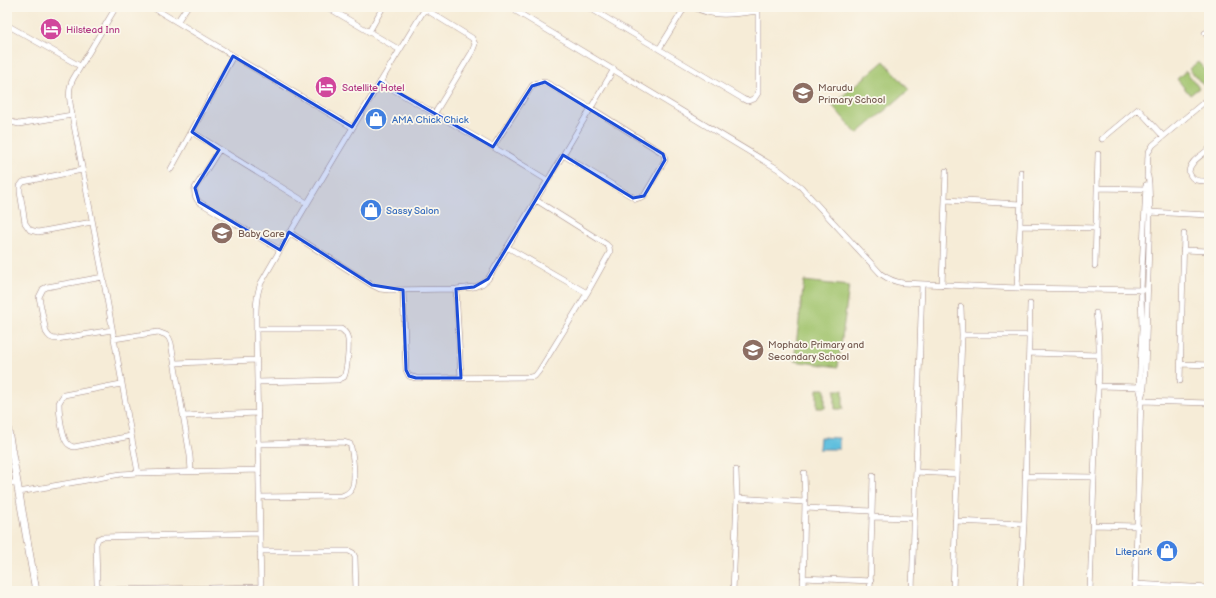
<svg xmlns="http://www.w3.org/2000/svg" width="1216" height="598" font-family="'Balsamiq Sans',sans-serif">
  <rect width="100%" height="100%" fill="#fbf7ec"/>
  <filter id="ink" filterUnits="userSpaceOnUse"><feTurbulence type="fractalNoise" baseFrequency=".025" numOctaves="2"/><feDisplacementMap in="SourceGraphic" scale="8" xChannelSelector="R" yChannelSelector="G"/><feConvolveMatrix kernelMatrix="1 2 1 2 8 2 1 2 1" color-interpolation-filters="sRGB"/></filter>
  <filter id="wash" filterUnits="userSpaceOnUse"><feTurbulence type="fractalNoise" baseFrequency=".012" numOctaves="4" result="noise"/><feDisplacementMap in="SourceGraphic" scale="16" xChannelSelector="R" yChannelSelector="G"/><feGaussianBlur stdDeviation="0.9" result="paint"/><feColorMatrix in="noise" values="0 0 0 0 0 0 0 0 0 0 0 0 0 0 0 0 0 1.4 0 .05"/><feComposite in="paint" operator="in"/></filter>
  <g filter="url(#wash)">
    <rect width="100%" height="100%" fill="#f6ecd7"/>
    <path fill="#a0c36c" stroke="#75714c" d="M884,61L909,90L857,134L832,105Z
      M1198,62L1209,74V80L1203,85L1189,69Z
      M1186,71L1199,88L1190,95L1177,79Z
      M804,281L849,286L838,367L794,361Z
      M817,389H825V408H817Z
      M835,390H843V409H835Z"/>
    <path fill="#5fbfde" stroke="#546f84" d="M820,437L839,438V449H819Z"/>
  </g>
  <g filter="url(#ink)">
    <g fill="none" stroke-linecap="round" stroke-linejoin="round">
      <g stroke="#a08681" stroke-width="6">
        <path id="street" d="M116,7L73,79C67,90 70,103 72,115L103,277L138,473
          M152,7L352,127
          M327,7L400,50
          M509,7L778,169L801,187L809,196L881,274C888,279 895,282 903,283L1017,288L1147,290
          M588,7L743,99L747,101L754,99L758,93V11
          M694,7C714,18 736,14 758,11L759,7
          M425,9L472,38L475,44L472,52L435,113
          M177,22L187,7
          M7,25L80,66
          M369,32L383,7
          M1205,33L1209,38
          M659,49L685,7
          M380,82L493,147L547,180
          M7,119L11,122L19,124L72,115
          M192,132L307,203
          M1102,139L1138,109L1163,136
          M493,147L532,86L536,83L545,82L591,108L661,152L664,155L665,160L644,196L642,197L636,199L563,155
          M1209,149C1201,156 1190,161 1189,172C1192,182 1200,181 1209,181
          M219,150L195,188C194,194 195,198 199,202L280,250
          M171,169L233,56
          M82,170L23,182L20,186V192L25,223L30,230L38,232L92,222
          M1147,178L1148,153L1153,145L1209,98
          M1097,188L1148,189
          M945,200L1021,204
          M1148,212L1209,215
          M1020,226L1096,228
          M289,232L372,285L380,289L389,290L456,289L474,287L482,284L488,279L563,155L614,69
          M507,247L587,293
          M1183,250L1209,251
          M1095,266L1098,154
          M103,277L47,287L43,289L39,297L46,332C49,337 51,339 57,339L112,330
          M942,285L946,171
          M1017,288L1020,226L1021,172
          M456,289L461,378
          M403,290L406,370L409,376L416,378L530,377L535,376L539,371L587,293L610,252L609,247L606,244L536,200
          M256,329H341C344,331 346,332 347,336C350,343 347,370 344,377L338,380L257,382
          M962,335H1029
          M114,339L158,332L166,335L169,338L171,343L190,456L191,471
          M1029,353L1099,355
          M175,363L257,360
          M1181,364L1209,365
          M1180,381L1184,234
          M121,384L64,395C62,398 60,400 59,403C59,412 62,439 68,444C70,446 71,446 74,447L131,436
          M1098,386L1143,387
          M1141,395L1139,387L1142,329L1141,290L1146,185
          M1141,401L1209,403
          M183,416L258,413
          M258,444L343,442L350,444C353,453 356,481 352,488C350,493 346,494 342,496L260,497
          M916,472L956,474
          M1025,476L1094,477
          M7,484L17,482
          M19,492L121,474L138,473L259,470
          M737,498L805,502
          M805,508L872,511
          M872,517L914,518
          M955,521L1024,524
          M1092,525L1138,526
          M260,533L102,537L98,539L96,544L97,584L100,588L106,590L261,587
          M260,551H349L353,553L355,557L356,591
          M803,578L871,581
          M1136,584L1209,588
          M261,591L256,329C256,314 255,298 261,283C314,190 370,99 426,7
          M733,591L737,498L736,470
          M803,591L805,502L804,473
          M870,591L873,476
          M912,591L922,284
          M953,591L962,335L961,307
          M1020,591L1024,524L1030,304
          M1090,591C1092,535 1094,479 1096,423C1098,387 1102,350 1096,313
          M1135,591L1141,399L1144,387L1145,371L1150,212L1149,183L1148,176"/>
      </g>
      <g stroke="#a08681" stroke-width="8">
        <path id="secondary" d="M7,425L36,591"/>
      </g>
      <use href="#street" stroke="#fff" stroke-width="5"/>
      <use href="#secondary" stroke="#fff" stroke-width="7"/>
    </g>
  </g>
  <path fill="#1d4ed8" fill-opacity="0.2" stroke="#1d4ed8" stroke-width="3" stroke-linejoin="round" d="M233,56L352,127L380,82L493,147L532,86L545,82L663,154L665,160L644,196L633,198L563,155L488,279L474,287L456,289L461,378H416L409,376L406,370L403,290L372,285L289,232L280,250L199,202L195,188L219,150L192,132Z"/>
  <defs>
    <g id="hotel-disc" transform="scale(1.15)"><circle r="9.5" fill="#d1479c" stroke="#fbf7ec"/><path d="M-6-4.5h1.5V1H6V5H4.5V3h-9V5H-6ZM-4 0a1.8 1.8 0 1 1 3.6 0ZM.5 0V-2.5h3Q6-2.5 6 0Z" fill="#fff"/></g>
    <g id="school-disc" transform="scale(1.15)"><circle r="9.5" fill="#8d6e63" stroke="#fbf7ec"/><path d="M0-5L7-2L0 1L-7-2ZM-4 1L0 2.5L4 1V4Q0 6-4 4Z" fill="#fff"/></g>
    <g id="shop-disc" transform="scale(1.15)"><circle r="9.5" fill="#3f7fe0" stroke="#fbf7ec"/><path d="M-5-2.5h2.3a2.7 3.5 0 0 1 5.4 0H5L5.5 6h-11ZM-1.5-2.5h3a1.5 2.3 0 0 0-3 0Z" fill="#fff"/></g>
  </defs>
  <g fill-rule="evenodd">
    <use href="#hotel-disc" x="51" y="29"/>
    <use href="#hotel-disc" x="326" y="87"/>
    <use href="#school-disc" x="803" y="93"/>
    <use href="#shop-disc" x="376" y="119"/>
    <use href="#shop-disc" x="371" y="210"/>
    <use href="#school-disc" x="222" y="233"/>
    <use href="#school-disc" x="753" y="350"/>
    <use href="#shop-disc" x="1167" y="551"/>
  </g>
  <g text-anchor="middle" stroke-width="3.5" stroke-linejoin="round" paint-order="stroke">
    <g font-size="10" fill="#b23c85" stroke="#fbf7ec" text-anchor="start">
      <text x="66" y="33">Hilstead Inn</text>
      <text x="342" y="91">Satellite Hotel</text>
    </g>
    <g font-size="10" fill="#785e54" stroke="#fbf7ec" text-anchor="start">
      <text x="818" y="91">Marudu<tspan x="818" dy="12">Primary School</tspan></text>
      <text x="238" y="237">Baby Care</text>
      <text x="768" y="348">Mophato Primary and<tspan x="768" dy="12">Secondary School</tspan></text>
    </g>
    <g font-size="10" fill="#366cbe" stroke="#fbf7ec" text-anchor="start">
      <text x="392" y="123">AMA Chick Chick</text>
      <text x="386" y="214">Sassy Salon</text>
      <text x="1152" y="555" text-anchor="end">Litepark</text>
    </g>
  </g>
  <rect width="1216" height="598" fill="none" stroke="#fbf7ec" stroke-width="24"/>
</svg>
